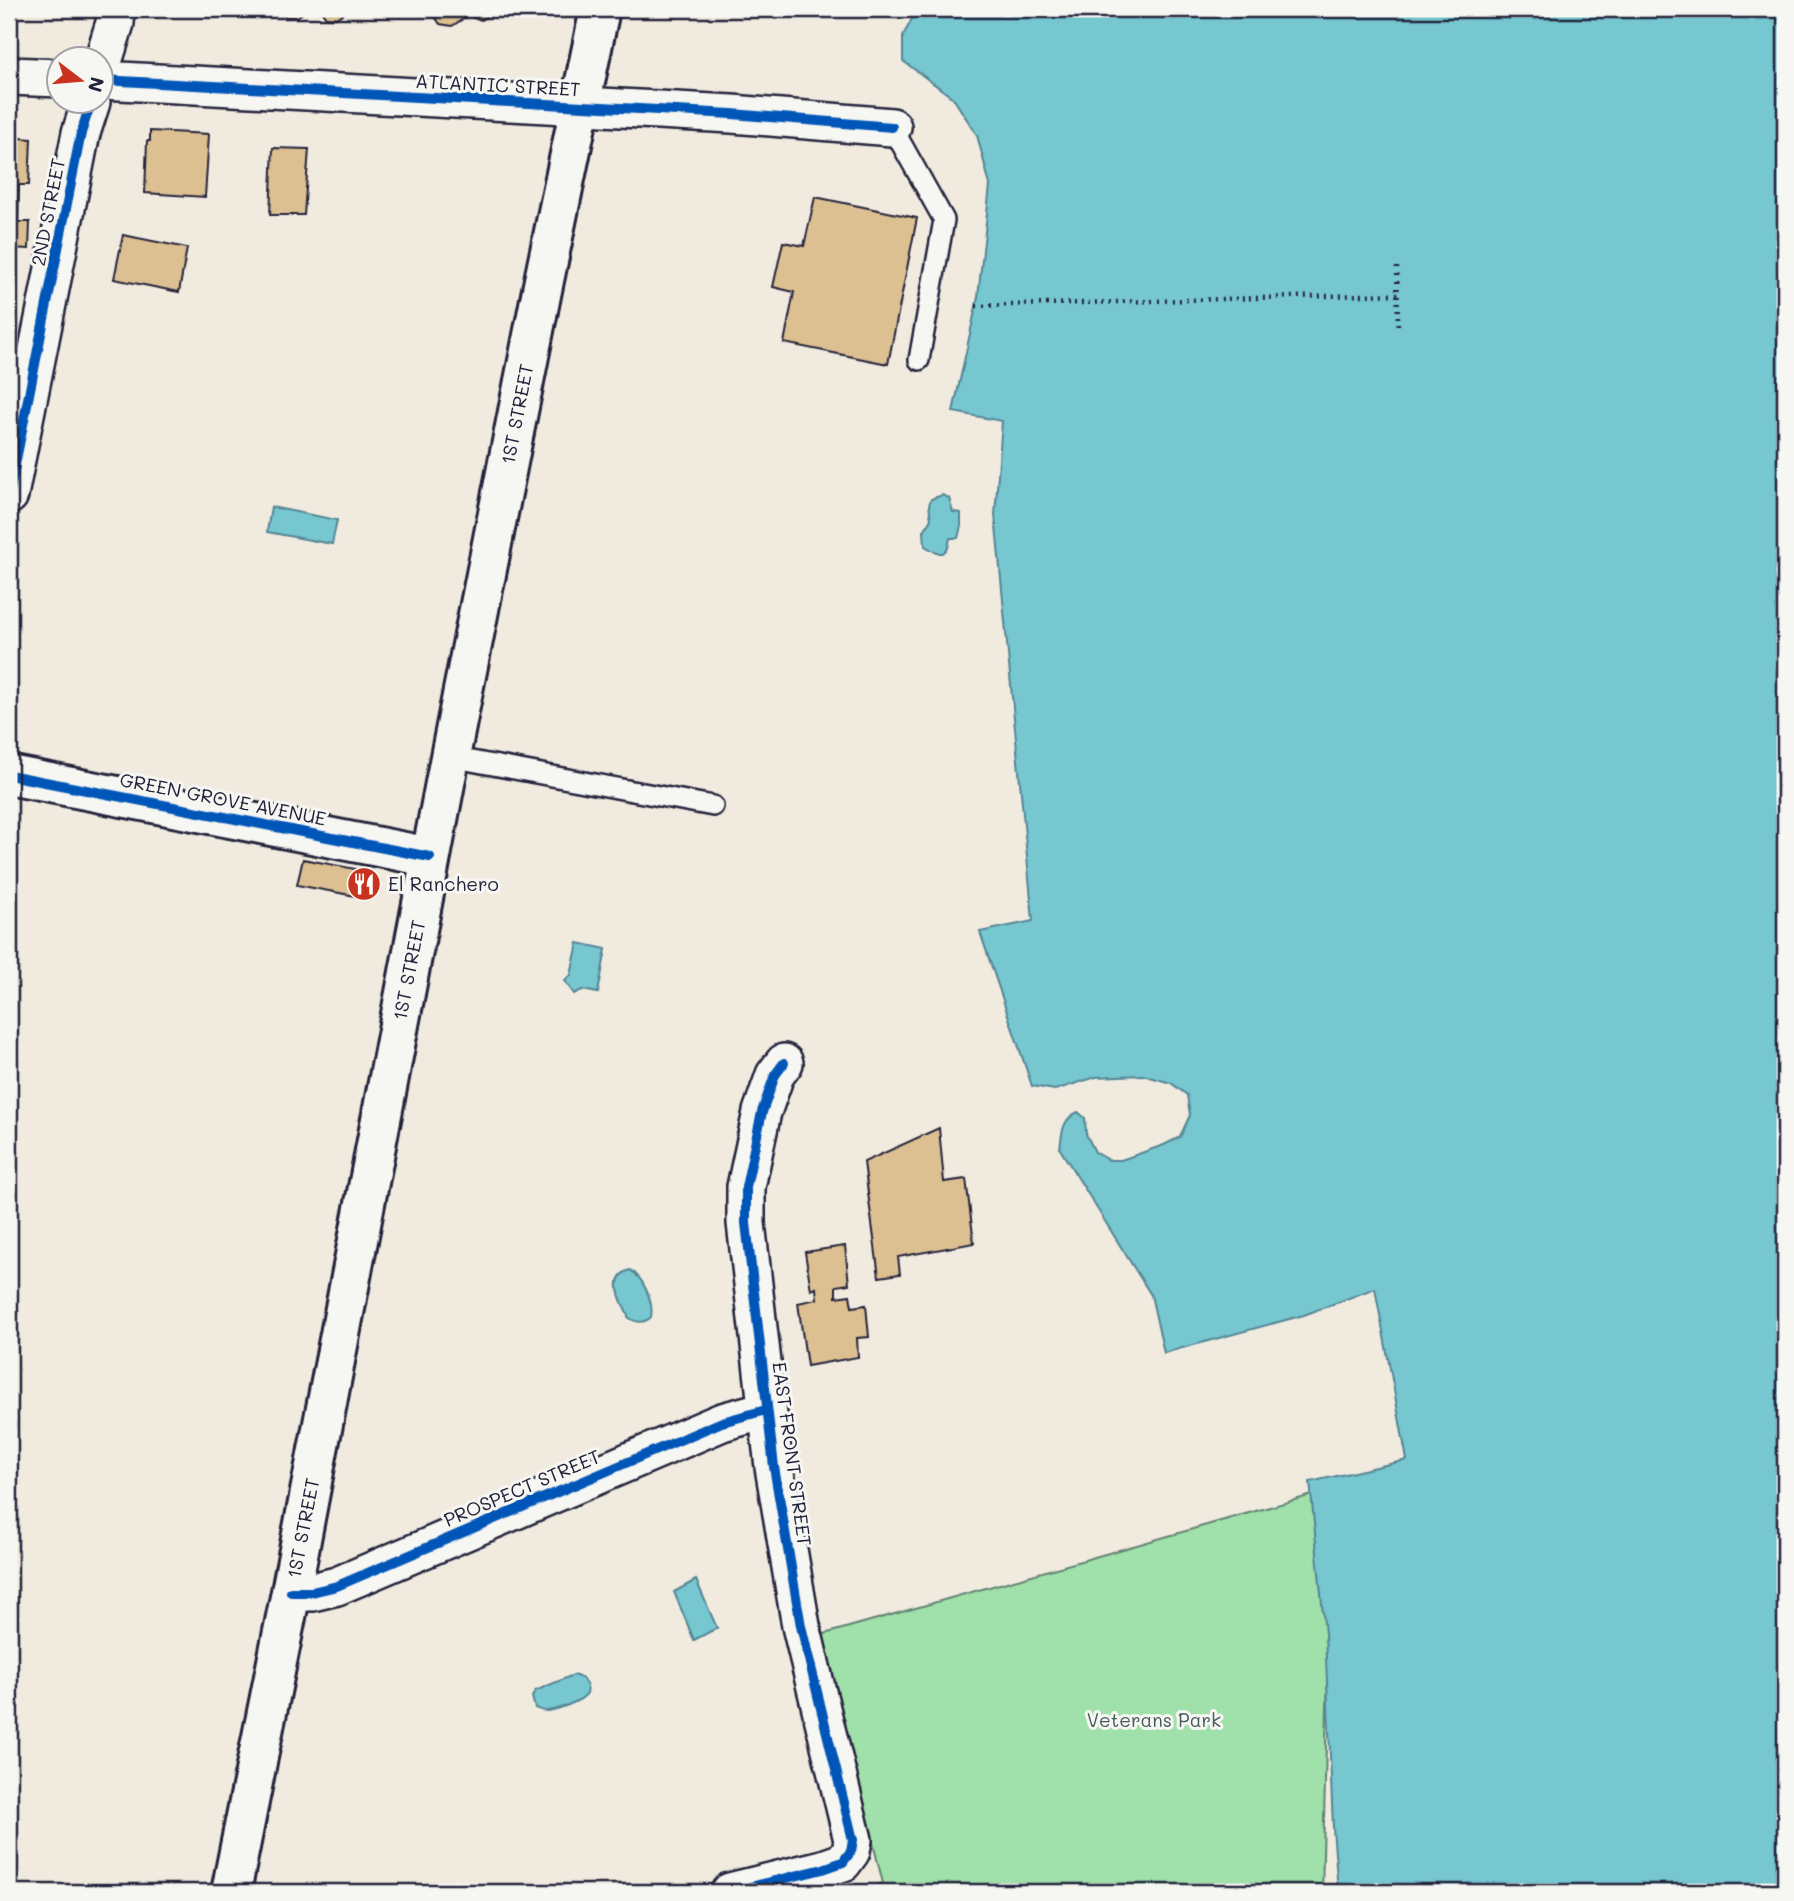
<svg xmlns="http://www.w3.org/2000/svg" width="1794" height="1901" font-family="Mali,sans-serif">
  <rect width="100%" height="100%" fill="#f1ebdf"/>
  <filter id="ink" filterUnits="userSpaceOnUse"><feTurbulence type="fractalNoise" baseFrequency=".0143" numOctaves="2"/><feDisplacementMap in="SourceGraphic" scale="14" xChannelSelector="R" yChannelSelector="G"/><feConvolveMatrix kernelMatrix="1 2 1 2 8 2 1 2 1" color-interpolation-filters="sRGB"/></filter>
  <g filter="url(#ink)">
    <path fill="#a0e0aa" stroke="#618172" stroke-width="2" d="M1333,1489L1322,1892H850L883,1883L821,1635Z"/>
    <path fill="#76c7d0" stroke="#548594" stroke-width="2" d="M914,9H1785V1892H1338L1333,1828L1325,1634L1310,1482L1407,1460L1375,1288L1304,1315L1164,1353L1151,1295L1060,1149C1062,1133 1062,1119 1078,1112L1085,1118L1086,1134L1095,1152L1109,1160H1121L1164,1145L1180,1137L1190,1115L1187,1095L1171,1083L1143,1075L1096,1077L1055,1090L1032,1086L980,932L1033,921L995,515L1002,421L953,412L978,297L990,185L977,135L953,98L903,61V36L914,15Z
      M942,495L949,498L953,512L961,513V526L958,538H950L948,548L943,553H937L925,546L924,531L931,519L929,505L931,499Z
      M271,507L337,520L332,544L267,532Z
      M578,943L606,949L598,993L582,990L574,994L565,981L571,975Z
      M630,1270C643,1277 654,1302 651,1317C644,1324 637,1323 629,1318C622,1302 607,1277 630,1270Z
      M696,1580L717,1628L694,1640L674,1592Z
      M573,1675L582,1678C585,1682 589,1687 587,1693C583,1701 554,1711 546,1711C541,1711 540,1710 535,1708L532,1697L535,1691Z"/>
    <path fill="#ddc091" stroke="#22223b" stroke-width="2" d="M281,9H304V12L297,17H286Z
      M320,9H350L336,18L326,17Z
      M430,9H489L488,15L482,20L473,18L471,14L452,26L440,24Z
      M150,131L209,134L205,197L145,193L147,141H150Z
      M9,137L31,139L29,185H19L18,222H30L29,249L9,248Z
      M273,148L309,149L304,215H270Z
      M815,197L917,218L888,364L784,343L794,292L773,287L783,242L804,246Z
      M123,235L187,248L179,292L114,279Z
      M303,859L371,872L366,898L297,885Z
      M939,1128L944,1182L966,1179L974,1243L898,1257L900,1274L879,1277L864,1162Z
      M845,1246L849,1284L836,1286V1297L850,1295L852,1307L866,1305L869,1337L857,1338L858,1357L807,1366L798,1303L817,1299L816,1288L811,1290L805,1252Z"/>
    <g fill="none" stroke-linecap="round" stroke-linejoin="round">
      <g stroke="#22223b" stroke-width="24">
        <path id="service" d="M892,127L944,220L919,360
          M450,757L713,806"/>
      </g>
      <g stroke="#22223b" stroke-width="42">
        <path id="minor" d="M102,65L115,23L116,9
          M9,76L60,78
          M102,80L732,114L892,127
          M9,495L81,133L91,102
          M291,1592H312L337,1586L722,1422L766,1410
          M730,1892L823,1869L843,1862L851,1851L853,1840L801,1626L774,1467L746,1223V1187L762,1112L775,1075L784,1063"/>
      </g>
      <g stroke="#22223b" stroke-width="44">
        <path id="tertiary" d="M9,775L430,857"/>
      </g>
      <g stroke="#22223b" stroke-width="44">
        <path id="secondary" d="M231,1892L291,1592L450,757L541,295L600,9"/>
      </g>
      <path stroke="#22223b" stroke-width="4.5" stroke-dasharray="2 5" stroke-linecap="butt" d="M1397,267L1398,326
        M976,306L1398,294"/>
      <use href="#service" stroke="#f6f6f2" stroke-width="19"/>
      <use href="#minor" stroke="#f6f6f2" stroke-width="37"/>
      <use href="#tertiary" stroke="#f6f6f2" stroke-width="38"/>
      <use href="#secondary" stroke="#f6f6f2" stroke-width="38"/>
      <g stroke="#f6f6f2" stroke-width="15">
        <path id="cycleway" d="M102,80L732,114L892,127
          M9,495L81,133L91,102
          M9,775L430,857
          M291,1592H312L337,1586L722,1422L766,1410
          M730,1892L823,1869L843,1862L851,1851L853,1840L801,1626L774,1467L746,1223V1187L762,1112L775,1075L784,1063"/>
      </g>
      <use href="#cycleway" stroke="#0057b8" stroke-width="10"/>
    </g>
  </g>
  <defs>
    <g id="restaurant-disc" transform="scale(1.75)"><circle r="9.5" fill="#c8321e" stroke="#f6f6f2"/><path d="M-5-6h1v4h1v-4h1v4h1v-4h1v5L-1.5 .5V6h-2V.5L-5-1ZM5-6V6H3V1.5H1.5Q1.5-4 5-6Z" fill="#fff"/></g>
  </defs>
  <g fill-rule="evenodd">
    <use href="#restaurant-disc" x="364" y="884"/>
  </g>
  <g text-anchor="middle" stroke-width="6" stroke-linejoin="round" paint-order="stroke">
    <g font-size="19" fill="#22223b" stroke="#f6f6f2">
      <text transform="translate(498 85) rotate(3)" y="7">ATLANTIC STREET</text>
      <text transform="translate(48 212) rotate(-79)" y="7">2ND STREET</text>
      <text transform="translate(517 414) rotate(-79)" y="7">1ST STREET</text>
      <text transform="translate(223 799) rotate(11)" y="7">GREEN GROVE AVENUE</text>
      <text transform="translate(409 970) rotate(-79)" y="7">1ST STREET</text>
      <text transform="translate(792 1454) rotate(82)" y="7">EAST FRONT STREET</text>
      <text transform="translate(522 1488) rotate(-23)" y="7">PROSPECT STREET</text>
      <text transform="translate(303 1528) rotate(-79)" y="7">1ST STREET</text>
    </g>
    <g font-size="19" fill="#22223b" stroke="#f6f6f2" text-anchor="start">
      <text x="388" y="891">El Ranchero</text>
    </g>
    <g font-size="19" fill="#485b5c" stroke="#f6f6f2">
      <text x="1154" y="1727">Veterans Park</text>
    </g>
  </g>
  <rect width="1794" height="1901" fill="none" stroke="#f6f6f2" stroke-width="35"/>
  <rect x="18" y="18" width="1759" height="1866" fill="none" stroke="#22223b" stroke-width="2.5" filter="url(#ink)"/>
  <g transform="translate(80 80) rotate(106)"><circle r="33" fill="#f6f6f2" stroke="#a1a1a9" stroke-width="2"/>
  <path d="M0-5L12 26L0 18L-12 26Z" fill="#c8321e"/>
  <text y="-10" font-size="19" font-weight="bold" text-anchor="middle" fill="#22223b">N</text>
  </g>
</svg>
